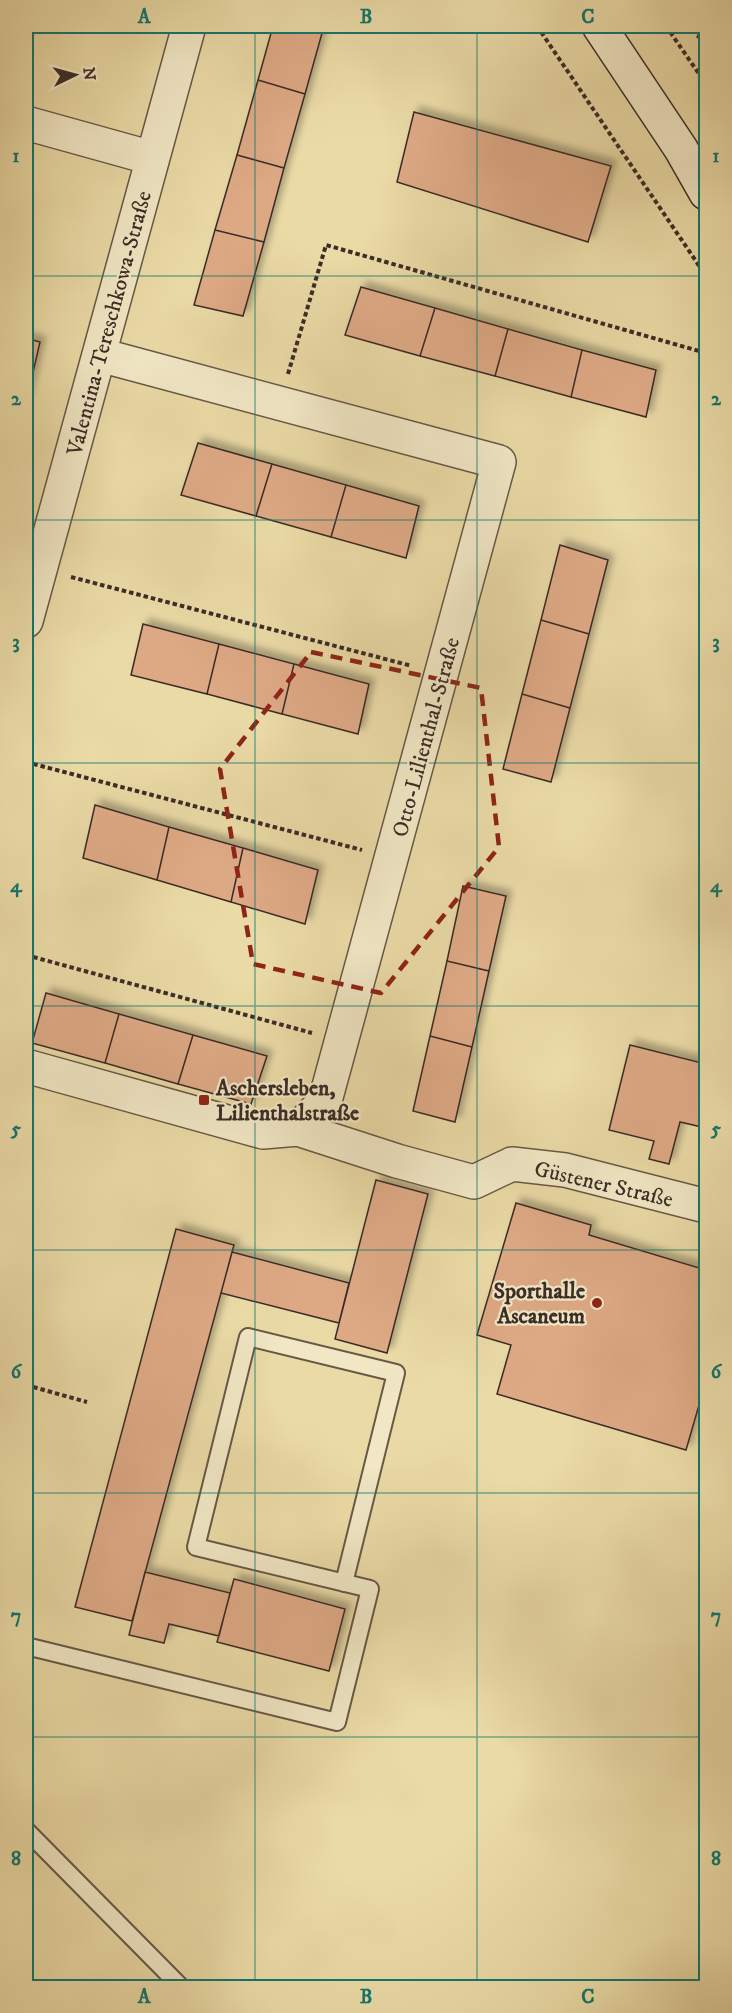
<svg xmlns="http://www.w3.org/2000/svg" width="732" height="2013" font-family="'IM FELL DW Pica',serif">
  <defs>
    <filter id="shadow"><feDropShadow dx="5.5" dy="-5.5" stdDeviation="3" flood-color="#0004"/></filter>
  </defs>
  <rect width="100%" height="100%" fill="#eadaa6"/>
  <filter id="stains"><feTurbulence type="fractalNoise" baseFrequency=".00333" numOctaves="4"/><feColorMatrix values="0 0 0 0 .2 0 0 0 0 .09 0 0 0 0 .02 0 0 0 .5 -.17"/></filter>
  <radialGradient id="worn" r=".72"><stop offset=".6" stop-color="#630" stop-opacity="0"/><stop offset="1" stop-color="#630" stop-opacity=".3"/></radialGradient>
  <path fill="#dda985" stroke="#3b2c27" stroke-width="1.5" filter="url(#shadow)" d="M273,26H324L305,94L258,80Z
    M702,26H706V41L697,37Z
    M258,80L305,94L284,168L237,155Z
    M414,112L611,166L588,242L397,182Z
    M237,155L284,168L264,242L215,230Z
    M215,230L264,242L243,316L194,305Z
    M361,287L435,308L420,356L345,335Z
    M435,308L508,329L495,376L420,356Z
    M508,329L582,350L571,397L495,376Z
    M26,338L40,342L26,403Z
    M582,350L656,370L646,417L571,397Z
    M198,443L272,464L256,516L181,495Z
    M272,464L346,485L331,537L256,516Z
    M346,485L419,506L406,558L331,537Z
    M560,545L608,560L589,634L541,620Z
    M541,620L589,634L570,708L522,694Z
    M143,624L219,644L207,694L131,675Z
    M219,644L294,664L282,714L207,694Z
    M294,664L369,684L358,734L282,714Z
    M522,694L570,708L551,782L503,769Z
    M95,805L169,827L157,880L83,858Z
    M169,827L243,848L231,902L157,880Z
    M243,848L318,870L305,924L231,902Z
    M463,886L506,896L489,971L447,961Z
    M447,961L489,971L472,1047L430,1036Z
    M46,993L119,1014L105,1063L32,1043Z
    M119,1014L193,1035L178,1084L105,1063Z
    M193,1035L267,1056L251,1104L178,1084Z
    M430,1036L472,1047L455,1122L413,1111Z
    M630,1045L706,1064V1128L680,1122L669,1164L649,1159L654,1141L609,1130Z
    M376,1180L428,1194L387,1353L335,1339Z
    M516,1203L591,1225L589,1235L706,1270V1381L686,1450L497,1394L511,1345L477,1335Z
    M176,1229L234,1245L132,1621L75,1607Z
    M232,1252L349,1283L339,1323L221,1293Z
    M145,1572L230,1593L219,1636L169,1624L164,1643L129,1635Z
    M234,1579L345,1609L329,1671L217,1642Z"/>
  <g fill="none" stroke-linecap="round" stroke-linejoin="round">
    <g stroke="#675847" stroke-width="20">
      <path id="service" d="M26,1646L337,1722L370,1589L196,1547L248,1337L396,1373L344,1583
        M26,1830L182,1988"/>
    </g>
    <g stroke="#675847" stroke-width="36">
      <path id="minor" d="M26,123L152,158
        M26,621L189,26
        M26,1066L263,1132L298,1129L325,1101L499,462L100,355
        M298,1129L397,1161L474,1182L512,1164L565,1170L706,1206"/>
    </g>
    <g stroke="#3b2c27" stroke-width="36">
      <path id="secondary" d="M599,26L681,149L706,193"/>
    </g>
    <path stroke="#3b2c27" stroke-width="4" stroke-dasharray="4.5 3" stroke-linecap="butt" d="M537,26L706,276
      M666,26L706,84
      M288,374L326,245L706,353
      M71,577L412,666
      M26,762L362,850
      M26,955L312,1033
      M26,1385L87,1402"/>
    <use href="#service" stroke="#f1e7c5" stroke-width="16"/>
    <use href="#minor" stroke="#f1e7c5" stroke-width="33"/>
    <use href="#secondary" stroke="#f1e7c5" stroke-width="33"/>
  </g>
  <path fill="none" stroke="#8f2418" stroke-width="4.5" stroke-dasharray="12 8" stroke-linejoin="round" d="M311,652L481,688L499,847L381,993L253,964L220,769Z"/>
  <path fill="none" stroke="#0f766e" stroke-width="1.5" stroke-opacity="0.55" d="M255,26V1988M477,26V1988M26,276H706M26,520H706M26,763H706M26,1006H706M26,1250H706M26,1493H706M26,1737H706"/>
  <g fill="#8f2418" stroke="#f1e7c5" stroke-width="2">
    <rect x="198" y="1094" width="12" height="12" rx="3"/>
    <circle cx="597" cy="1303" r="6"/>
  </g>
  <g text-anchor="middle" stroke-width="4.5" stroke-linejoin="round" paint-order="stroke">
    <g font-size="22" fill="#3b2c27" stroke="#f1e7c5">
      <text transform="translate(108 323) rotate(-75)" y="8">Valentina-Tereschkowa-Straße</text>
      <text transform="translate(425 737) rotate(-75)" y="8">Otto-Lilienthal-Straße</text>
      <text transform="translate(604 1183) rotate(13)" y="8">Güstener Straße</text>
    </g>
    <g font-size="22" font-weight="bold" fill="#3b2c27" stroke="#f1e7c5" text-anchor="start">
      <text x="216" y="1095">Aschersleben,<tspan x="216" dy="25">Lilienthalstraße</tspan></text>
      <text x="585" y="1298" text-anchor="end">Sporthalle<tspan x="585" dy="25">Ascaneum</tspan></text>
    </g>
  </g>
  <rect width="732" height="2013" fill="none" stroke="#eadaa6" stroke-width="66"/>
  <g transform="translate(75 75) rotate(85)" stroke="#f1e7c5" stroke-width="4.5" paint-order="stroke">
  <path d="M0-4.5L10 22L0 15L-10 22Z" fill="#3b2c27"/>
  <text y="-9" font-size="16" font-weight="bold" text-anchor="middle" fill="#3b2c27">N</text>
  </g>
  <rect x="33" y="33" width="666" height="1947" fill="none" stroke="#0f766e" stroke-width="2"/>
  <g font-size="20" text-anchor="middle" font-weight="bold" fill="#0f766e">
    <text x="144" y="23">A</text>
    <text x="366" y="23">B</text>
    <text x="588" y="23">C</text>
    <text x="16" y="162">1</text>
    <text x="716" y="162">1</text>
    <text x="16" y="405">2</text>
    <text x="716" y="405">2</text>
    <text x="16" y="648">3</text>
    <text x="716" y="648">3</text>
    <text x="16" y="892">4</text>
    <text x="716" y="892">4</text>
    <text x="16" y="1135">5</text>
    <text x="716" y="1135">5</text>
    <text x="16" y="1378">6</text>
    <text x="716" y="1378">6</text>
    <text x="16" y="1622">7</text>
    <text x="716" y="1622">7</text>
    <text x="16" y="1865">8</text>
    <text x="716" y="1865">8</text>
    <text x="144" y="2003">A</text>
    <text x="366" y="2003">B</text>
    <text x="588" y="2003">C</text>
  </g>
  <rect width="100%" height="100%" filter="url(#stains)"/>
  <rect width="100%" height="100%" fill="url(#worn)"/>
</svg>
